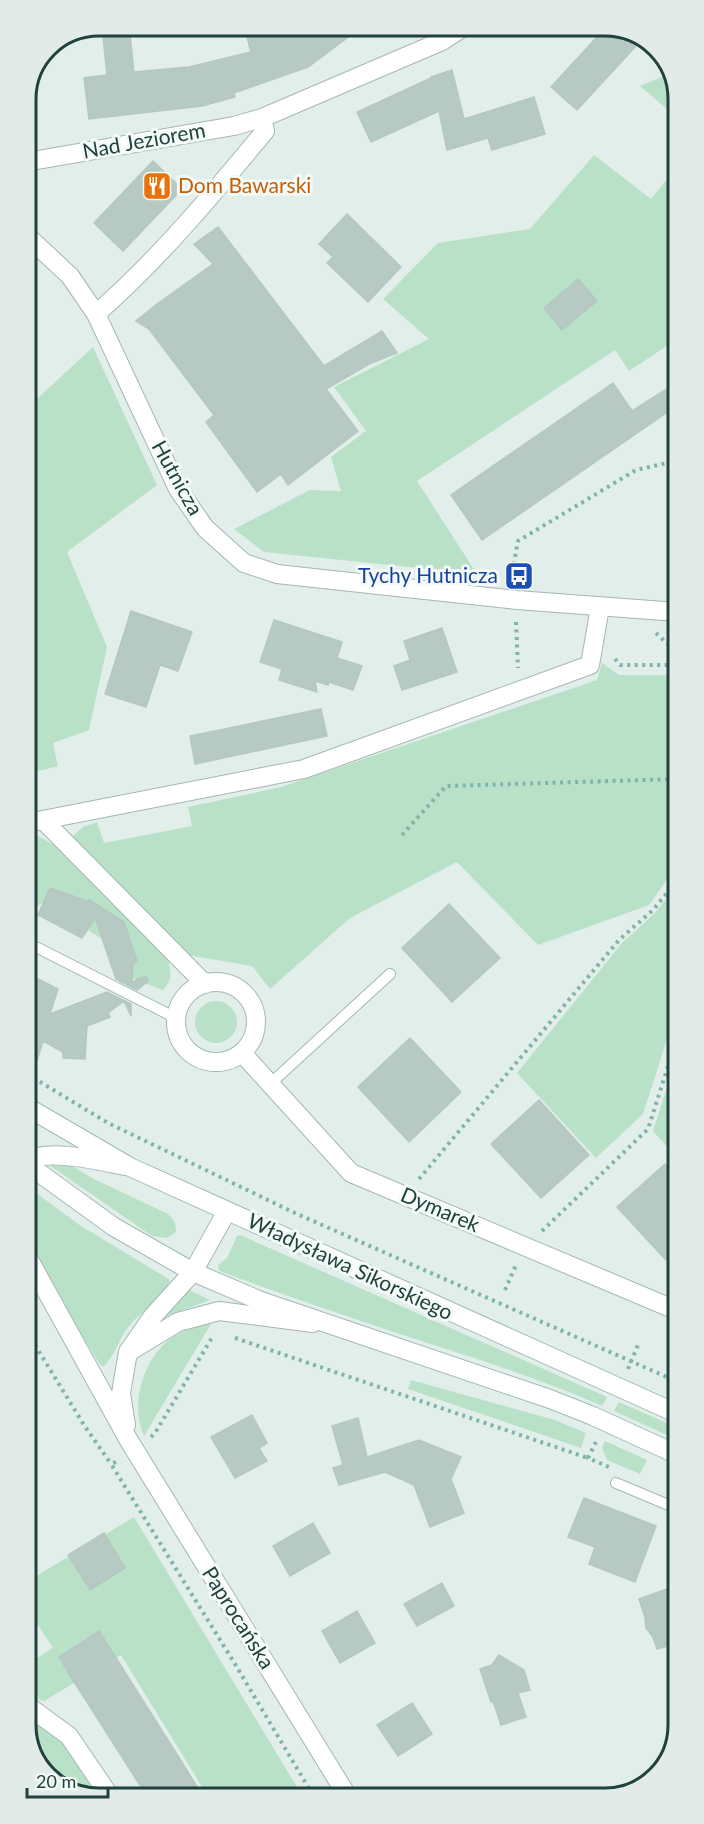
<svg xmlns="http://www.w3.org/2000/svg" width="704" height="1824" font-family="Lato,sans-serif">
  <rect width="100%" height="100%" fill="#e2eeea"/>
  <path fill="#b9e1c8" d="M671,73L676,80V117L640,86Z
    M594,155L651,199L676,168V340L629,371L615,350L417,481L477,574L264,552L234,529L310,490L341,491L331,457L366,431L334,387L429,339L383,299L438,243L530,229Z
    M93,347L157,485L67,552L107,647L89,730L53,743L58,766L27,774L26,409Z
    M602,663L619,675H677V865L649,905L538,945L457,862L350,918L270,989L252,966L187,955L79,846L73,836L83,827L97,822L104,843L192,826L188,807L281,787L597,680Z
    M31,832L63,850L168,959C171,972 173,980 163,990L132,978L116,947L42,903L27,913V833Z
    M677,886V1008L643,1114L596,1158L517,1073L622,943L654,914Z
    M195 1022a21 21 0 1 1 42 0a21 21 0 1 1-42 0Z
    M677,1056L678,1159L653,1131Z
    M49,1165L72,1166L92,1178L168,1214L175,1222L176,1232L167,1238L152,1236Z
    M27,1186L78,1224L170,1280C165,1299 141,1311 129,1326C119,1338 115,1357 103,1367L99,1363L27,1245Z
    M240,1235L607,1397L602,1406C536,1377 468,1356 400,1334C340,1314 281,1294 222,1272L219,1270L218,1265L227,1258L237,1236Z
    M189,1290L210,1300L164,1317Z
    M211,1324L144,1436C129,1403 144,1354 176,1335C186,1329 199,1326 211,1324Z
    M411,1380L555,1420L586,1433L581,1448L408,1389Z
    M619,1402L678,1428V1440L614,1411Z
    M605,1441L647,1460L640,1474L607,1460L602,1448Z
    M134,1517L303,1797L209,1798L121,1655L44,1701L28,1695V1664L53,1648L28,1610V1581Z
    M28,1716L62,1741L98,1798L54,1783L28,1744Z"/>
  <path fill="#b7c9c3" stroke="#b4c8c2" stroke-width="1.5" d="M102,26H129L134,72L189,67L251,52L244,26H363L308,67L234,93L235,97L202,106L89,119L84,78L107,75Z
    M607,26L616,28L636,46L577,110L551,87Z
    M452,70L464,119L534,97L545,134L492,150L488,138L447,150L439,111L371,142L357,112L431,78V77Z
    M153,161L182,189L123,251L94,223Z
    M347,214L401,267L368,302L327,263L333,257L319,244Z
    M218,227L324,366L382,331L397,353L369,364L326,389L358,431L288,485L281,474L257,492L206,422L214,415L149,329L136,321L157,304L213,264L194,244Z
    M578,279L597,301L562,330L544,308Z
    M613,383L632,411L676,383V406L482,540L451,495Z
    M131,611L192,632L178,671L160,665L146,707L105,694Z
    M274,620L342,642L337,658L362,666L353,690L329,682L328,685L315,681L317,692L279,680L282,669L260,662Z
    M442,628L457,672L402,690L394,666L410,660L404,641Z
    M321,709L327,736L195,764L190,736Z
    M50,888L90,902L88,899L124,922L137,961L133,963L132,982L146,976L148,981L137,990L116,979L95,918L82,938L38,915Z
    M449,904L500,958L452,1002L402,948Z
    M36,978L58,989L50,1014L107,992L131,1004V1016L124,1001L108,1013L110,1017L87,1026L85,1059L63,1058V1052L43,1041L33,1074L27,1073V989Z
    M410,1038L461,1092L409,1142L358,1087Z
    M539,1100L589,1155L541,1198L491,1144Z
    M665,1164L678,1178V1273L617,1207Z
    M252,1415L267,1443L259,1448L267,1461L235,1478L211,1437Z
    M358,1418L367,1457L419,1440L461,1457L451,1479L464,1513L430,1527L414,1485L385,1472L339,1485L333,1468L343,1465L332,1426Z
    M584,1498L656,1526L635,1582L589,1564L595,1547L568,1537Z
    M313,1523L330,1553L290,1576L273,1546Z
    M104,1533L125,1568L90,1590L68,1555Z
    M442,1583L454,1606L417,1626L404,1604Z
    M678,1585V1646H668L657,1649L653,1637L646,1628L645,1617L639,1599Z
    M357,1611L375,1643L340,1663L322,1631Z
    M99,1631L178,1756L204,1798H148L73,1680L59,1657Z
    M499,1655L524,1670L530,1690L518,1693L526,1717L501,1725L493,1701L491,1702L480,1669L492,1665Z
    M412,1703L432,1734L398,1756L377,1725Z"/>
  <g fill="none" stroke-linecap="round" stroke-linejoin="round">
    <g stroke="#a4b7b2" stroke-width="12">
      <path id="lane" d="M32,945L176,1018
        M270,1084L390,974
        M616,1483L678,1509"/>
    </g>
    <g stroke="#a4b7b2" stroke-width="20">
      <path id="street" d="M26,162L234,126L262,118L442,41L465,26
        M26,235L70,276L96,314L178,489L205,528L244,563L277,574L517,600L677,612
        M96,314C159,259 212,195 265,131L262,118
        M43,820L205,984
        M27,823L304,769L590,665L600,607
        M176 1022a40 40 0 1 1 80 0a40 40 0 1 1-80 0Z
        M242,1053L351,1173L678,1311
        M27,1163C43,1146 104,1162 125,1166
        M27,1256L128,1439L348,1797
        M132,1350L178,1322L219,1311L313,1323
        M126,1425L121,1393L128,1352L153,1316L193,1272L227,1211
        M28,1706L69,1736L111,1798"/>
    </g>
    <g stroke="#9fbbb4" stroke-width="20">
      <path id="secondary" d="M27,1107L130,1167L678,1414
        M27,1164L114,1227L193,1272L261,1301L550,1399L593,1416L678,1455"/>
    </g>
    <path stroke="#80b4aa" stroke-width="4" stroke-dasharray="3 4.5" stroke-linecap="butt" d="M511,579L518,541L636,470L676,461
      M516,622L518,668
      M656,633L677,653
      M615,659L620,665H677
      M402,835L446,786L677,779
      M27,1074L108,1123L295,1213L678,1382
      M419,1179L619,940L653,910L677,881
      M542,1231L648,1129L677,1038
      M505,1290L516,1265
      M27,1332L84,1425L111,1464
      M235,1338L588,1458
      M628,1369L638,1345
      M151,1437L155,1433L213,1336
      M596,1442L588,1458L609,1467
      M116,1462L111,1464L235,1664L314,1797
      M655,1775L666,1761"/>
    <use href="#lane" stroke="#fff" stroke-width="10"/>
    <use href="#street" stroke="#fff" stroke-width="18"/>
    <use href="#secondary" stroke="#fff" stroke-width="18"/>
  </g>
  <defs>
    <g id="restaurant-square" transform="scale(1.5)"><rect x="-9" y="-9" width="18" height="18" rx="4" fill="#e8710a" stroke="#f3faf7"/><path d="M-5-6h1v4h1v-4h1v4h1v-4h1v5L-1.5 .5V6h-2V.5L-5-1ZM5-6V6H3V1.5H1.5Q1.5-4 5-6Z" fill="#fff"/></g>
    <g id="bus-square" transform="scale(1.5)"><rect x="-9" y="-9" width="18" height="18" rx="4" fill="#1a4fb4" stroke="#f3faf7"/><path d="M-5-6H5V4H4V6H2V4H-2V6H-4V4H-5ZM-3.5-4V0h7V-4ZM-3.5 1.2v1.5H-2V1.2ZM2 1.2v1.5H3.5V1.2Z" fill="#fff"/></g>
  </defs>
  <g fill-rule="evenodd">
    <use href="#restaurant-square" x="157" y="186"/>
    <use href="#bus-square" x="519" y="576"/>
  </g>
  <g text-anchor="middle" stroke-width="6" stroke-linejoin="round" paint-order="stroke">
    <g font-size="21" fill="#20413c" stroke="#f3faf7">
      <text transform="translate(144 141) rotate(-10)" y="7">Nad Jeziorem</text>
      <text transform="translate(177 478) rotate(61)" y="7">Hutnicza</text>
      <text transform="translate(440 1210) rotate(23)" y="7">Dymarek</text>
      <text transform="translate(350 1267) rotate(25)" y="7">Władysława Sikorskiego</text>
      <text transform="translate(238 1618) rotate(58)" y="7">Paprocańska</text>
    </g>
    <g font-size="21" fill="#c56008" stroke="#f3faf7" text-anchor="start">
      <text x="178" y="193">Dom Bawarski</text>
    </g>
    <g font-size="21" fill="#164399" stroke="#f3faf7" text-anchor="end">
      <text x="498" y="583">Tychy Hutnicza</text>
    </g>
  </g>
  <path d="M0 0H704V1824H0ZM99 36H605A63 63 0 0 1 668 99V1725A63 63 0 0 1 605 1788H99A63 63 0 0 1 36 1725V99A63 63 0 0 1 99 36Z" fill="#e2ebe8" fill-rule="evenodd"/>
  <path fill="none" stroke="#20413c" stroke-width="3" d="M99 36H605A63 63 0 0 1 668 99V1725A63 63 0 0 1 605 1788H99A63 63 0 0 1 36 1725V99A63 63 0 0 1 99 36Z"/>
  <path d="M27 1788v9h81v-9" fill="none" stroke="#20413c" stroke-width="3"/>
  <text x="36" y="1788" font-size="18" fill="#20413c" stroke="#f3faf7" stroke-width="4.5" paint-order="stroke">20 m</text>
</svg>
